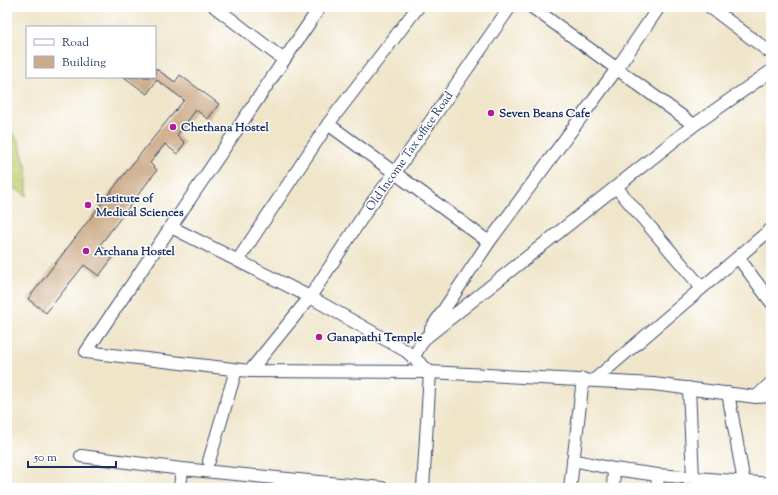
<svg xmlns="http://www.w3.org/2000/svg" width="778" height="495" font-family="'Sorts Mill Goudy',serif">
  <rect width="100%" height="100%" fill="#fff"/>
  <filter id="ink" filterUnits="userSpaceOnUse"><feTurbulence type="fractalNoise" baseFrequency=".025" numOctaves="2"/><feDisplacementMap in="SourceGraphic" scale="8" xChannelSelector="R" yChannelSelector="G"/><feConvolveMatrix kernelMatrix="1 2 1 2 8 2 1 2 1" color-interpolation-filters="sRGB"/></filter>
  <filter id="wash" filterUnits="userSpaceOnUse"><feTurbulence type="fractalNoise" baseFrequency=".012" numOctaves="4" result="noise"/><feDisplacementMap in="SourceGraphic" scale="16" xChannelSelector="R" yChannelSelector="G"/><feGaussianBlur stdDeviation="0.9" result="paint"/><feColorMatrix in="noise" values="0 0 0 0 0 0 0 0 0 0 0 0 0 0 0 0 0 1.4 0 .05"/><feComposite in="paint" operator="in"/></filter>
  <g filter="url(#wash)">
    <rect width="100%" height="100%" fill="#efe5c9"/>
    <path fill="#bfcd6f" stroke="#6d7e66" d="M7,127L18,140L27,169V196L7,183Z"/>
    <g id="blocks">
      <path fill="#ccab88" d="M155,68L175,82L180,75L219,104L208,119L196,110L177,135L185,143L177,154L165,144L150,163L157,170L100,245L114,256L99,276L84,265L46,313L28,299L129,168L184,100L157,80L147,94L124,77H155Z"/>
    </g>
  </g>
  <g filter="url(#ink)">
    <use href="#blocks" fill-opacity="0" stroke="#3b4a6e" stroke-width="1"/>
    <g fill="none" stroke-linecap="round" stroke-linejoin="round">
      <g stroke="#3b4a6e" stroke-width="14">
        <path id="minor" d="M215,7L284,60
          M320,7L86,352L250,371L430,372L423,488
          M532,7L694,125
          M710,7L771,53
          M328,124L489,242
          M616,187L702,288
          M171,227L310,297L406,351L430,372L653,384L756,397L771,396
          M738,257L771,302
          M238,260L328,124L418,7
          M431,329L489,242L616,70L659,7
          M413,358L424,339L694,125L771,71
          M250,371L310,297L371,204L394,174L510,7
          M594,380L771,229
          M689,388L693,478
          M728,393L745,488
          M756,397L771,383
          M81,456L182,469
          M573,460L614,469L613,488
          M209,461L236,370
          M614,469L658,475L771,484
          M180,488L182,469L382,488
          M570,488L583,379
          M657,488L658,475"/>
      </g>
      <use href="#minor" stroke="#fff" stroke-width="12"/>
    </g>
  </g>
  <g fill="#b5179e" stroke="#fff" stroke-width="1.5">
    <circle cx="491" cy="113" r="4"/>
    <circle cx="173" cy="127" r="4"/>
    <circle cx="88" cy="205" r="4"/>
    <circle cx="86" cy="251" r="4"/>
    <circle cx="319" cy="337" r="4"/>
  </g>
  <g text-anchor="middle" stroke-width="3" stroke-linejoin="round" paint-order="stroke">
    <g font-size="12" font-weight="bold" fill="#1b2f5e" stroke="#fff" text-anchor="start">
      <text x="499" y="117">Seven Beans Cafe</text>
      <text x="181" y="131">Chethana Hostel</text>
      <text x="96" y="202">Institute of<tspan x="96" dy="14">Medical Sciences</tspan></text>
      <text x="94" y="255">Archana Hostel</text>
      <text x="327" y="341">Ganapathi Temple</text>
    </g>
    <g font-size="12" fill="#1b2f5e" stroke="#fff">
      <text transform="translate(409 151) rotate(-55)" y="4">Old Income Tax office Road</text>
    </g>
  </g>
  <rect width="778" height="495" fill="none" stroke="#fff" stroke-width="24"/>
  <rect x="26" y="26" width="130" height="52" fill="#ffffff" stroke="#a4acbf"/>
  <rect x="34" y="39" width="20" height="6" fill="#ffffff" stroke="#a4acbf"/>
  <text x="62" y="46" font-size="12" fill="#1b2f5e">Road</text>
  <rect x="34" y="56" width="20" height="12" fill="#ccab88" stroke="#a4acbf"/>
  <text x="62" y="66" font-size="12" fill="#1b2f5e">Building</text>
  <path d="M28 461v6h88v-6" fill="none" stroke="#1b2f5e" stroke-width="2"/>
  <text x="34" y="461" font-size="12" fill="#1b2f5e" stroke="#ffffff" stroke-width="3" paint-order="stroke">50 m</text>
</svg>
